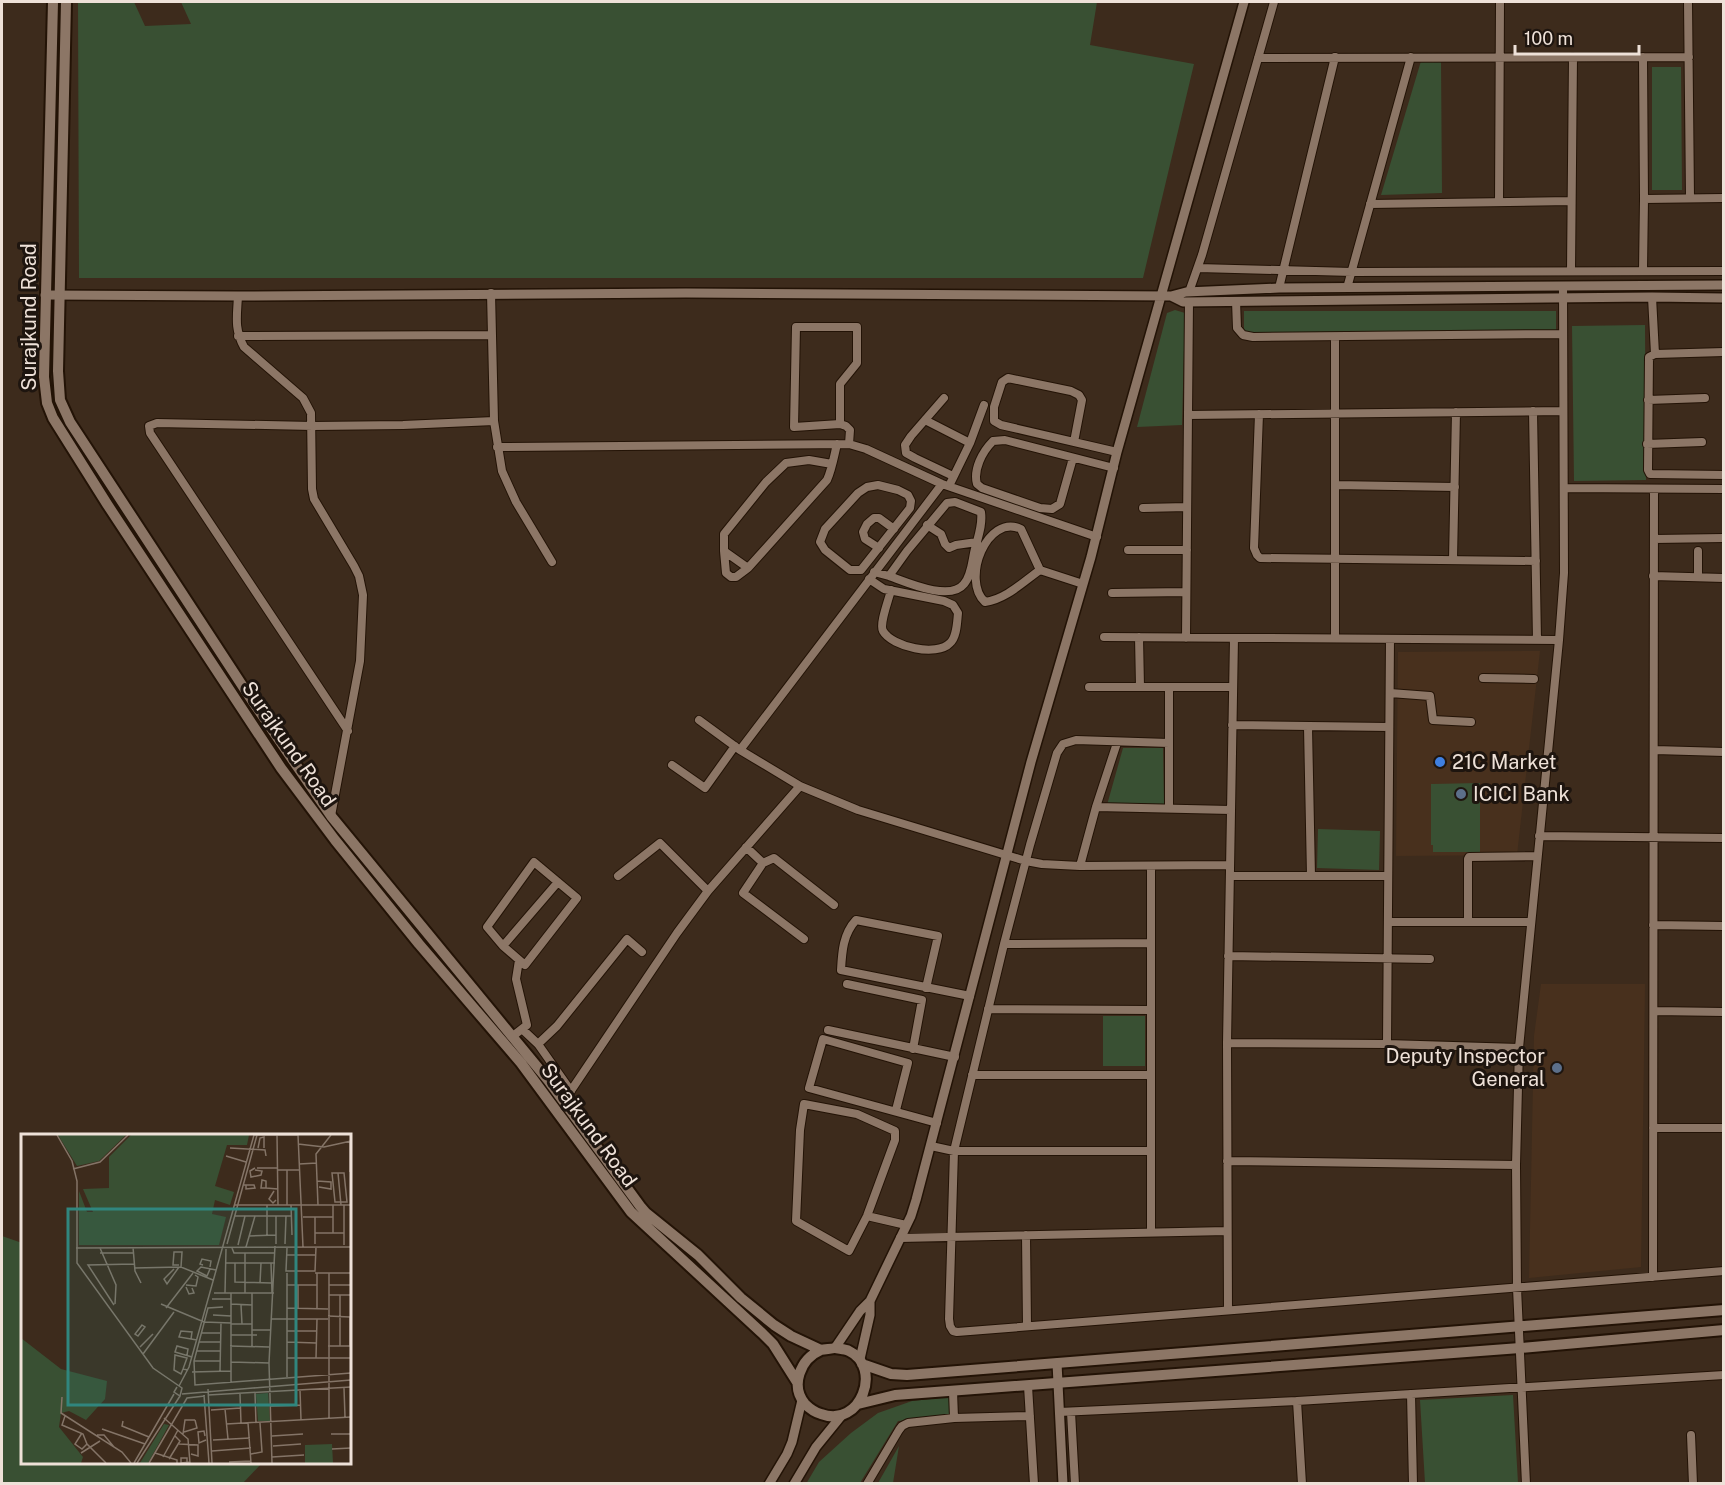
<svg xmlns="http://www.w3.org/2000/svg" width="1725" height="1485" font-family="'Public Sans',sans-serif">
  <rect width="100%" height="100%" fill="#3d2b1c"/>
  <path fill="#48301d" d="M1540,651L1517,855L1396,856L1398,652Z
    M1541,984H1645L1641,1267L1529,1278L1534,1036Z"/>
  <path fill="#395033" d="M78,2H134L145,26L191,24L181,2H1097L1090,45L1194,64L1143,278H79Z
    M1441,60L1442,193L1381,195L1421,61Z
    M1652,67H1681L1682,190H1652Z
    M1175,310L1185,313L1182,425L1137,427L1167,313Z
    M1244,311H1556V333H1244Z
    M1645,325L1646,480L1574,481L1572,326Z
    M1123,748H1163L1164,804L1107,805Z
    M1480,783V852H1433V845H1431V784Z
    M1318,829L1380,831L1379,870L1317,868Z
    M1103,1016H1145V1066H1103Z
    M2,1236L22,1243V1462L262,1463L243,1483H2Z
    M1513,1395L1518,1483H1425L1420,1400Z
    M949,1397V1417L898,1421L860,1483L806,1484L819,1462L851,1433L878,1413L912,1401Z
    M899,1446L893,1483H878Z"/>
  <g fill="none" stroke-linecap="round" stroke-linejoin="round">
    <g stroke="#231306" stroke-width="10">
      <path id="minor" d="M1688,2L1690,198
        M1258,58L1689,57
        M1644,199L1724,198
        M1499,202L1500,2
        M1370,204L1571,201
        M1198,268L1352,272L1724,271
        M1571,271L1573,57
        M1643,271L1644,199L1643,57
        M1279,288L1335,57
        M1347,288L1411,57
        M1189,292L1202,255L1274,2
        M491,293L494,421L502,471L516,502L552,562
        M238,296C237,316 234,329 244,347L303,398L311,413L312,489L314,499L354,566L359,576L363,595L360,661L331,816
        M1652,297L1655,354
        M1236,301L1237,328L1243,335L1253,337L1562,334
        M238,336L491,335
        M1724,352L1655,354L1649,357L1648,470L1650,474L1724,475
        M944,398L911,436L905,445L906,453L915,458L953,476
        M1648,400L1705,398
        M1533,411L1537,640
        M1259,414L1254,548L1257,555L1260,558L1536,561
        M1188,415L1563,411
        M925,420L970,443
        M840,424V384L857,363V327H796L794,427L840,424L846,426L850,430L849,444
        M1074,442L1082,400L1079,395L1071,391L1008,378L1002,382L994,407V421L1001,425L1117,452
        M1647,444L1702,442
        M497,447L849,444L866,449L942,484L1097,537
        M1073,458L1060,504L1052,509L1040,508L982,488L977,484C973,470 982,452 993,441L1005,440L1114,468
        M832,464L809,460L786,463L766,482L724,534V551L748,568L827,480C832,469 834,456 837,444
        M878,485L898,490L908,495L911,501L910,508L861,570H850L825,550L820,542L825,529L858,493L867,487Z
        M1335,485L1455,487
        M949,486L970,443L984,405
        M1564,488L1724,489
        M1143,508L1187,507
        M927,525L941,534L945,544L949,548L956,545L977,542
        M1654,539L1724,538
        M879,548L865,539L863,532L867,524L874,518H879L894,529
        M1128,550H1187
        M724,551L726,573L731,577H736L748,568
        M1453,560L1456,412
        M1040,570C1023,582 1006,599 985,602C961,580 987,513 1021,529L1040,570L1083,584
        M874,572L889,576L907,551L947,503L955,502L981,512C983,526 977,539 974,553C972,563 971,576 964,584C950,602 906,582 889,576
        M1653,576L1724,578
        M1698,577V551
        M869,579L884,589L944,601L953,605L958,613C957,622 957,637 950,643C937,657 892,647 883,631C879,624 889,599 891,590
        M1112,593L1186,592
        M1104,637L1559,640
        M1139,637L1140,687
        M1186,638L1189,302
        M1335,638V337
        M1483,678L1534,679
        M1089,687H1233
        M1169,687V808
        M1390,693L1430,696L1433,720L1471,722
        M699,720L740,750L800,786L858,810L1026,861L1042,864L1080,866L1230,865
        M1232,725L1389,727
        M1308,727L1311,876
        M348,731L150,433L149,426L157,423L313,426L403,425L494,421
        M1169,743L1076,740L1063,744L1057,753L1030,845L1004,944L954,1151L949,1319L950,1326L953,1331L957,1332L1724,1271
        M740,750L942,484
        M1655,750L1724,752
        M672,765L705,788L735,746
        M1096,807L1231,810
        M1539,836L1724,838
        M746,847L763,863L774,858L834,905
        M763,863L743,893L804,939
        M1080,866L1096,807L1117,743
        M618,876L660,843L708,891
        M1230,876H1388
        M1388,922H1531
        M1468,922V859L1469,857L1537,856
        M1653,925L1724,926
        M1004,944L1151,943
        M503,946L487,927L534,862L577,898L525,965L503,946L558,882
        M1228,956L1430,959
        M847,984L922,1000L913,1049
        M926,988L938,936L856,920C843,934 842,952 841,970L970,996
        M988,1009L1151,1010
        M1654,1011L1724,1012
        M522,1029L538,1044L571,1091
        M828,1030L955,1057
        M513,1036L527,1025L516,979L519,960
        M1227,1043L1387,1044L1519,1048
        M538,1044L557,1026L627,939L642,952
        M1387,1044L1390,639
        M972,1075H1150
        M564,1101L677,933L708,891L800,786
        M804,1104L857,1114L895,1131V1140L867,1216L849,1251L796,1221L800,1130Z
        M896,1110L908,1063L823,1039L809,1088L937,1123
        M1653,1128H1724
        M931,1146L954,1151H1150
        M1227,1161L1516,1165
        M867,1216L906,1225
        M1151,1232V866
        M1026,1235L1027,1326
        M900,1238L1227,1231
        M1653,1277L1654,489
        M1228,1310L1227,1043L1234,638
        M1028,1386L1034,1484
        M953,1391L954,1418
        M1411,1394L1413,1484
        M1297,1401L1302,1484
        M1059,1412L1297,1401L1724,1375
        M1071,1412L1075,1484
        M1691,1435L1693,1484
        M867,1484L899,1430L902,1426L908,1423L954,1418L1030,1416
        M1526,1484L1517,1288L1516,1165L1519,1048L1559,640L1564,573L1563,287"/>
    </g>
    <g stroke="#231306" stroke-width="12">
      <path id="tertiary" d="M45,295L238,296L686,293L1171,296L1186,292L1279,288L1724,285
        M1171,296L1183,302L1652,297L1724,298
        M835,1348L860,1311L870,1301L911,1216L916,1200L1031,762L1091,557L1117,452L1244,2
        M860,1359L870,1315V1301
        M1057,1363L1063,1484
        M769,1484L787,1454L792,1442L802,1400
        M794,1484L816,1447L842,1415"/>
    </g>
    <g stroke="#231306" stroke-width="14">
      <path id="secondary" d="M53,2L44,377L47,403L53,418L107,504L281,768L335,840L419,944L521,1063L631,1212L762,1333L773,1344L797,1382
        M66,2L58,371L60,400L70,422L253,702L331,816L548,1080L640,1206L646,1213L698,1255L741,1298L774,1325L791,1336L821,1350
        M835,1348C839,1349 845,1349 849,1351C883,1367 861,1429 821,1414C814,1412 810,1409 805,1404C790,1386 800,1359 821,1350C825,1349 831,1349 835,1348Z
        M862,1364L891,1374L907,1375L1724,1310
        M858,1404L895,1395L1520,1348L1724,1330"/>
    </g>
    <use href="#minor" stroke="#8c7666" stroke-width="8"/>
    <use href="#tertiary" stroke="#8c7666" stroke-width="9"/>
    <use href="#secondary" stroke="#8c7666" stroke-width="10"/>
  </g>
  <circle fill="#3f7fe0" stroke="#1e150f" stroke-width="2" cx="1440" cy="762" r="6"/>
  <g fill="#5c6f8a" stroke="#1e150f" stroke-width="2">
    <circle cx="1461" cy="794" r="6"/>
    <circle cx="1557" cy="1068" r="6"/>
  </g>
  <g text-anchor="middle" stroke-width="6" stroke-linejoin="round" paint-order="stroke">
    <g font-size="20" fill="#eee1d8" stroke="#1e150f">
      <text transform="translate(29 317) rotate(-90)" y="7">Surajkund Road</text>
      <text transform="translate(289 744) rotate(55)" y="7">Surajkund Road</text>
      <text transform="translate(589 1125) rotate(54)" y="7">Surajkund Road</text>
    </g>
    <g font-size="20" fill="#eee1d8" stroke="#1e150f" text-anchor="start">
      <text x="1452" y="769">21C Market</text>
      <text x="1473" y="801">ICICI Bank</text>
      <text x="1545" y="1063" text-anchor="end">Deputy Inspector<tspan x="1545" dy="23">General</tspan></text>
    </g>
  </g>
  <g transform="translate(21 1134)">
    <rect width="330" height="330" fill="#3d2b1c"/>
    <path d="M37,1H105L78,27L56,32ZM110,1H228L226,11H206L194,52L213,58L209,71L194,66L191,80L205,83L198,111H58V57L66,78H72L62,55L88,54V23ZM0,204L40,235L86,247L84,265L65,286L48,277L40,279L38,293L62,323L60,329H0ZM247,259L249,287H237L235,260ZM143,290L148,291L127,329H119ZM311,310L312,329H284V311Z" fill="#395033"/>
    <path fill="none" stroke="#847467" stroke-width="1.5" d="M36,1L51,27L56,47V129L132,234L161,254L159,262L153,258L156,253M256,1L257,71M277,1L282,113M277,10L303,13L330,7M209,14L244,16L245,22M237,14L239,4L243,3V14M205,22L225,28M278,30L296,29M234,34L229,37L230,43L240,41L241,37L234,36M236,34H257M52,35L79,28L107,1M257,36H278M266,36V71M329,38V7M311,39H323L326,68H314ZM317,39L320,71M296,47L310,48V55L298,53M222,51H233L234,54L225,55V51M245,54V47L241,46L240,54H245L257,55M253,57L248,65L252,69L255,66M213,71H330M270,71L271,101M297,71L295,20L310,1M214,82H271M282,83H312M294,83V110M294,99H323M312,99V71M246,101V71M228,102L255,101M206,110L236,1M255,110V82M264,110L265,82M217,111L224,82M323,111V71M112,113L114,137L120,149M225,113L234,82M55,114L330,113M79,114L95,151L94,170M211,114L213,119H254M266,114L265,137H294L295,113M79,119H112M266,121H294M204,129H254M214,129V148L250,149M250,129L251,159M158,131H152L153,118H161L160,133M182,131L179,130L181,125L190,127L189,133M113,134L160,133L192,146M153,135L143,145L146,150L158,133M189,135L186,142L176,137L180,133L195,136M294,139H330M308,139V284M239,149L240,129M165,151L175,152L177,143L174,141M266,151H296M277,151V174M308,151H330M165,153L168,160L173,159L171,154M193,159H253M204,159L205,115M224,159V119M308,161H330M191,165H210M140,170L183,188L210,189M210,170L231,171M93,171L67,131L113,130M220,171L221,190M202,173L187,174L173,227L174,251L330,239M145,174L172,139M266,174L307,175M296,174V139M192,181L210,182M307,182L329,183M329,183V212M251,185H307M210,190H231M121,191L124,193L117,202L114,200ZM231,196H250M266,197H295M180,199H199M210,201H236M170,205L171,198L160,197L158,203L176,206M178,208H199M266,208L295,209M209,212L248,213M231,212V159M307,212H329M319,212V161M119,213L132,200M176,217H199M122,220L153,178M166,221L167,215L156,212L154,218L171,223M266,224H330M295,224L296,185M173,227H199M210,228L248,229M162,235L166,224L154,221L153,236L160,240L162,235L167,236M199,237L200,189M171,238L210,237M266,243V139M210,248V159M158,252L168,233L233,1H277M323,254L324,283M187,255L191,329M279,256L280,286M234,259L235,289M161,260L330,246M219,260L220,289M183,261L188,329M187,261L330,253M41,263L40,279L101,318L110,329M249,272L280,271M204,275L207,305M190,276L220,274M44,282L41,291L62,300L66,310L85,329M143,284L167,305L169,329M102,287L101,292L128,303M227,289L230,329M205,290L330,283M81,295L124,310M163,298L176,294L174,286M61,299L54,310L61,315L66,310M162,300L164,286H174M310,300H330M76,301H83L93,313M184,302L183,297L177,298L178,309L185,306M251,302L282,300M192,306L229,304M158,310L177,311V322L170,320M252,312L280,310M311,315L330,314M191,317L230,314M60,319L79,307M134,319L156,326V329M230,320L241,318L239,289M142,323L157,296M251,323L283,321M148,325L159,307L154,302M166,328V324H160V329L169,328M208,328L230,327M113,329L153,260M116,329L159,262M128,329L166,264L184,262M251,329L248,229L254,112"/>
    <path fill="#30867e" fill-opacity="0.15" stroke="#30867e" stroke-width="3" d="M47,75H275V271H47Z"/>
    <rect width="330" height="330" fill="none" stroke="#eee1d8" stroke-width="3"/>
  </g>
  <rect width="1725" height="1485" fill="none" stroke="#eee1d8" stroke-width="6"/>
  <path d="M1515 45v9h124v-9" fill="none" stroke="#eee1d8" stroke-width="3"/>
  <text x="1524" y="45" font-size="18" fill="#eee1d8" stroke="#1e150f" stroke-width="4.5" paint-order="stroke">100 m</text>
</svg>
